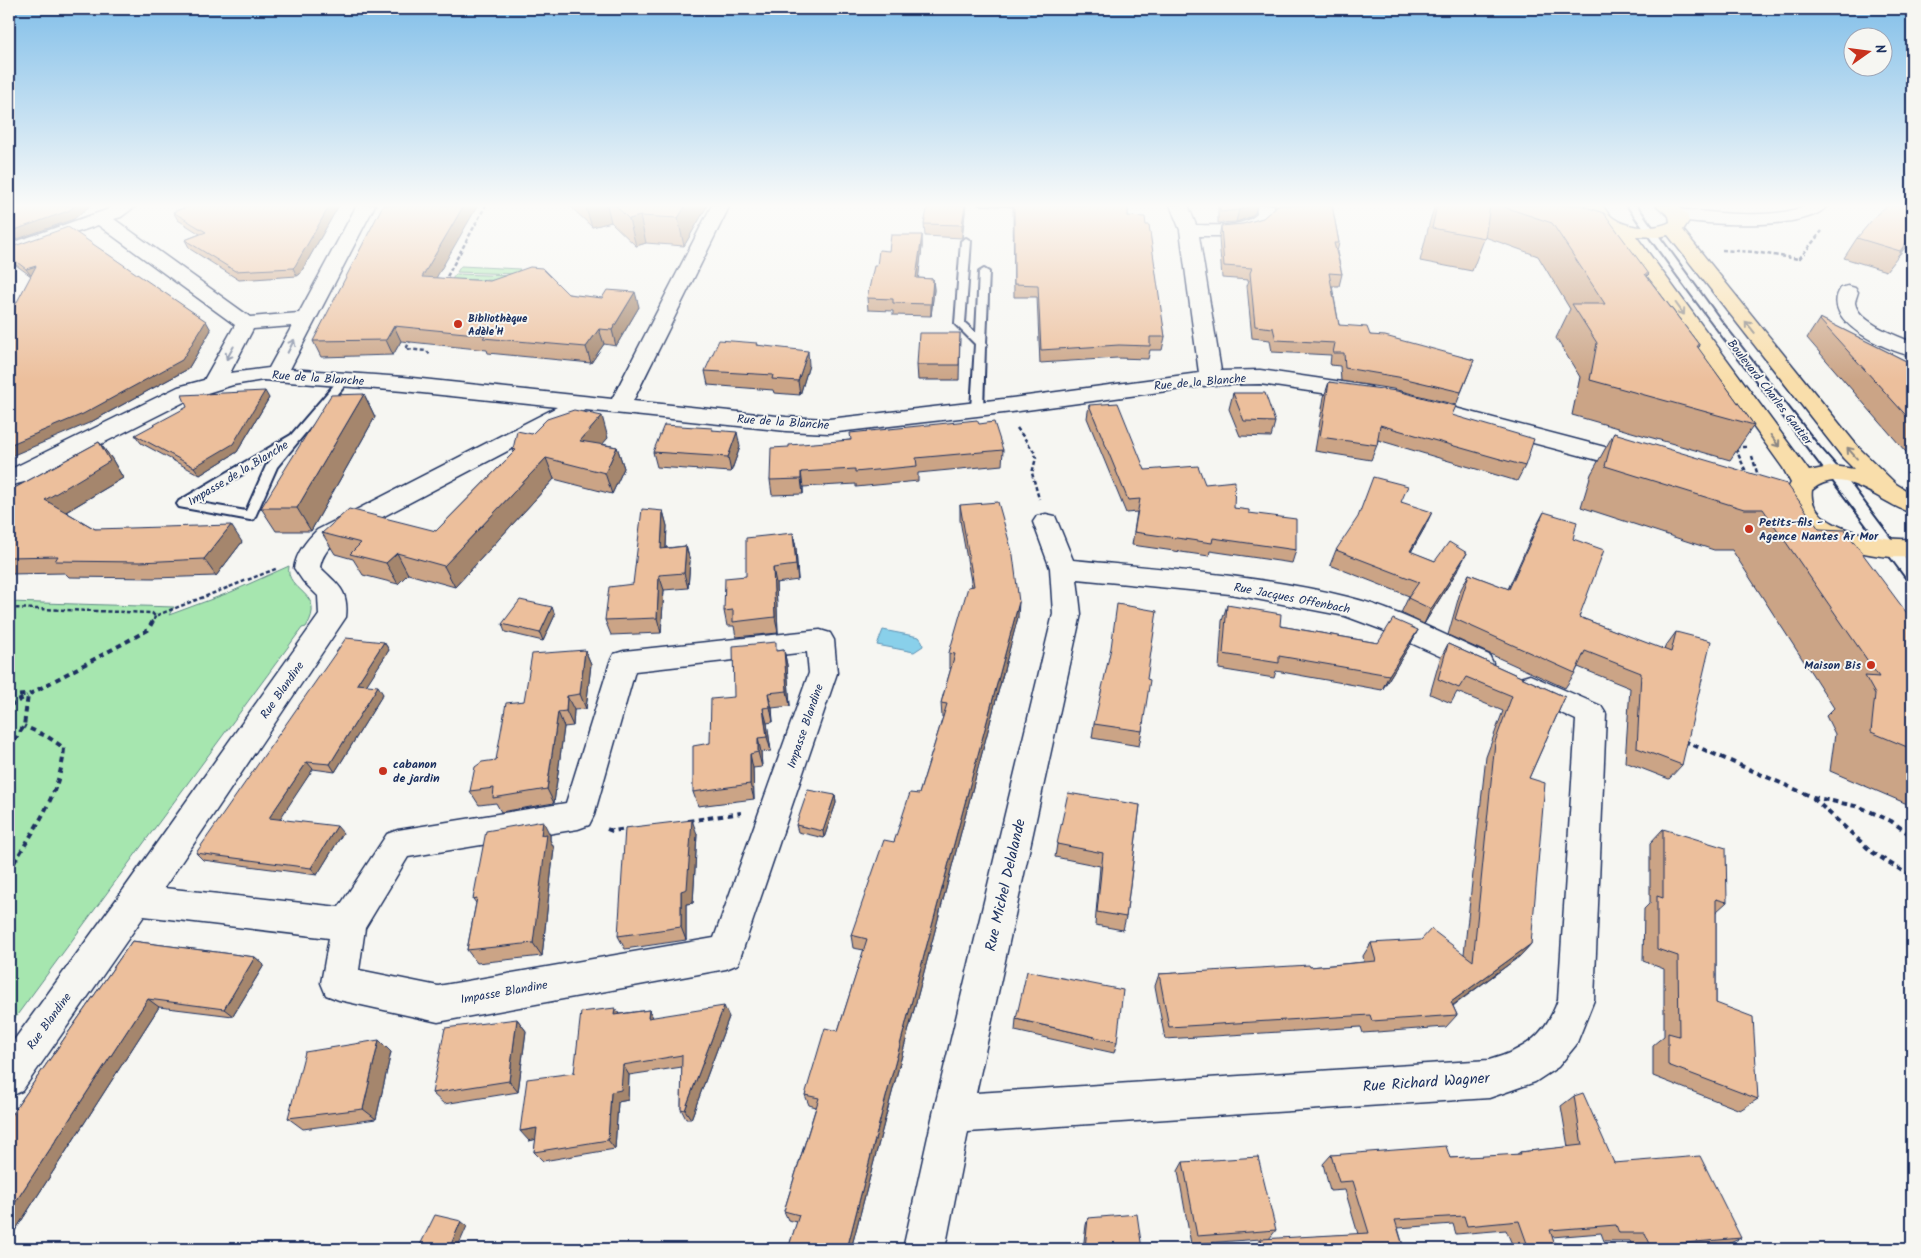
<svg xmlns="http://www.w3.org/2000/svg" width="1921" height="1258" font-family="Kalam,sans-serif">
  <rect width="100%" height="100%" fill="#f6f6f2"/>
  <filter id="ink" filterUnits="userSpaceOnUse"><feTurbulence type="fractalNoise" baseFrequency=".02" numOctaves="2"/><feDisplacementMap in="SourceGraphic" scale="10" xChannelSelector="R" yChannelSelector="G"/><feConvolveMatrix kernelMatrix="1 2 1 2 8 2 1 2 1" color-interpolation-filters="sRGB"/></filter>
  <g filter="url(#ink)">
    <path fill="#a6e6af" stroke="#608a86" d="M461,266L520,269L516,274L457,272Z
      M456,274L515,276L511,281L452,279Z
      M289,566C284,592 328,592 306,627L302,628L9,1026V602L174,607L169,615L231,592Z"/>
    <path fill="#89d0ea" stroke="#5d90b2" d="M883,630L919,637L922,641L923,646L914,652L877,645Z"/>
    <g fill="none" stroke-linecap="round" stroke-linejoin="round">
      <g stroke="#1b2f5e" stroke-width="4">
        <path id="lane" d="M1627,205H1636L1720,320L1819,447L1841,472L1912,567V581L1907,579C1815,454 1716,333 1627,205Z
          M966,238L971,241L965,323L976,333L979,272L984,269L989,272L986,343L987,345L985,347L983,409L977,412L971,409L975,344L955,324L961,241Z
          M344,377L349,380L348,382L277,467L254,519L250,520L179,507L177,504L179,501L291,435L340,378ZM275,455L266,466L246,511L195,502Z"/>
      </g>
      <g stroke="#1b2f5e" stroke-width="3">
        <path id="street" d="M115,205H137L121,217L114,219L250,317L299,313L357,205H375L290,369L403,377L612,399L712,205H730L633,401L786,417L829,419L1012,398L1199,373L1180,230L1170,205H1188L1196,225C1215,225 1243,228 1257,214L1256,205H1274V216C1259,238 1223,236 1199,236L1221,371L1260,370L1363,385L1371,387L1374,392L1371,397L1363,399L1260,384L1211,385L1012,412L829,433L786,431L585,410L335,542C327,550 322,556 320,567C337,585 349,589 346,617L164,888L339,907L387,834L398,830L566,803L610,662L614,654L624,651L820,630L830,633L834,640L837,673L738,964L726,969L438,1022L339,1000L326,995L321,983L329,938L144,916L22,1091L9,1097V1047L124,889L319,615L318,596L303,581L294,568C297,552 306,541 317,530L557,407L403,391L263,380L233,385L194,397L28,481L9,486V470L178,387L204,380L235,325L98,225L9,256V244L109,209ZM292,326L269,368L230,373L253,329ZM807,652L809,673L714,938L438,986L359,970L365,928L408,857L578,829L589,825L594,815L635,671Z
          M1806,205H1828C1809,232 1700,225 1671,218L1668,214L1671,210L1677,209C1710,212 1777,221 1806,205Z
          M1848,286L1855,288L1858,292C1857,296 1855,300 1855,303C1858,322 1897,336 1912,342V356C1888,351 1818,321 1841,288Z
          M1417,398L1647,458L1651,463L1647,468L1639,471L1409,410L1406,405L1409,400Z
          M1046,514L1055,516L1073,560C1164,569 1259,575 1348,597C1397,609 1443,635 1489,655L1493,663L1489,671L1479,674L1380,629L1345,616L1230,594L1077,579L1081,614L976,1093L1489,1060C1525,1050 1545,1036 1558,1000L1576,720L1520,694L1516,686L1520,678L1530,675L1601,706L1606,714L1594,1000L1576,1045L1558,1067L1535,1082L1489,1098L968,1132L945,1249H903L933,1114L1053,614L1050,568L1033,522L1037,516Z"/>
      </g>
      <g stroke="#1b2f5e" stroke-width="3">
        <path id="primary" d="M1585,205H1603C1612,228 1651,232 1670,222L1669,216L1656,205H1678L1687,215L1689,221L1683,230L1859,448L1896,484L1912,494V513C1882,505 1844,463 1812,490C1806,530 1885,541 1912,539V557C1877,560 1802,545 1790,505C1787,496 1786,491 1791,483L1783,468L1613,231C1599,227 1590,219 1585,205ZM1668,235L1843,458L1854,469L1834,466L1809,471L1636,236L1658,237Z"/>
      </g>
      <path stroke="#1b2f5e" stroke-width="2.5" stroke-dasharray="4 2.5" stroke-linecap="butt" d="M1722,250L1754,252L1799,259L1822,231
        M444,282L486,205
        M411,339L406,349L427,351L431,356
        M1017,428L1035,453L1036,458L1032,473L1039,499
        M1746,447H1735L1747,474
        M1752,456L1759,479
        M9,608L152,613L155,616L278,568
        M154,620L155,616"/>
      <path stroke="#1b2f5e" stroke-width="4" stroke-dasharray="5.5 4.5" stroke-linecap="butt" d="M9,696L25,695
        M9,706L27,696
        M1684,741L1813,797L1860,807L1891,821L1912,836
        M9,749L24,726L28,695L148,630L154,619
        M1813,798L1872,852L1912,877
        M688,821L741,813
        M607,829L612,831L627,829
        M9,871C32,832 61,795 64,748L48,737L24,726"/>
      <use href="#lane" fill="#f6f6f2" fill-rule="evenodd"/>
      <use href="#street" fill="#f6f6f2" fill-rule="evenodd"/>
      <use href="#primary" fill="#f9deab" fill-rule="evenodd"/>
    </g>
    <path fill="#cba486" stroke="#1b2f5e" d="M186,205H339L300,274L297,276L239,280L190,249L185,240L200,234L178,220L173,212L188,206Z
      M569,205H706V208L684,246L646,243L636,246L611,222L592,227Z
      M966,205L962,238L925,236L924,224Z
      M977,205H1013V207Z
      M1013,205H1128V216L1146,225L1165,337L1162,350H1150L1148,359L1117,358L1040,363L1037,297H1014Z
      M1218,205H1257L1255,213L1250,217L1236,222L1218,223Z
      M1276,205H1332L1339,243L1337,252L1342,274L1339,286H1332L1339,325L1370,335L1474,360L1456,405L1393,389L1341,381L1340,366L1330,365L1331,355L1272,352L1270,340L1252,338L1247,286L1249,280L1222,278L1219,238L1221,226L1243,224L1263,218L1276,207Z
      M1435,205H1580L1649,274L1647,276L1700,346L1698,348L1754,425L1730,460L1572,415L1580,377L1556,338L1570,309L1538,256L1485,237L1472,271L1420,261L1430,221Z
      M922,235V247L918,278L933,279L934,290L931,316L893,315V311L868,310L867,298L877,266L889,251Z
      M1857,238L1912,240L1897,257L1886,271L1844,258Z
      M9,248L211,330L188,369L89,423L31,276L9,260Z
      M437,278L568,294L639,307L616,346L604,344L591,363L488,353L487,350L401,341L393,355L321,357L313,341Z
      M1820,318L1912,364V459L1807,338Z
      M960,333L959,380H918L917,365Z
      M757,343L758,345L809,365L800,395L774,393L773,390L708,385L705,371Z
      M1329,382L1452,415L1525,466L1517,481L1378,440L1377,445L1371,460L1315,451L1324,397Z
      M1233,393L1275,422L1271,437L1240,436L1229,409Z
      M364,394L375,417L311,531H276L261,508Z
      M269,398L237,452L200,475L141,443L135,435Z
      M1089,405L1145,470L1234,508L1249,513L1296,550L1292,563L1210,551L1209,556L1132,545L1137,512L1126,513L1087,418Z
      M979,424L1003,450L1002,465L918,473V481L856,487V484L803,487V494L772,495L770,480L789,447L850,440Z
      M713,430L740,447L731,472L657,467L653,452Z
      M1614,433L1819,529L1912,620V806L1830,771L1835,734L1826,716L1834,708L1732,550H1714L1581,507L1591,474Z
      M532,434L608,438L602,444L617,447L624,468L612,494L554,479L455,587L408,574L398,584L363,575L353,559L335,554L322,533L436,531L514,452L513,449Z
      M99,442L112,459L123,478L66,512L95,529L242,542L216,576L153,578L69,577L65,573L9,574V491Z
      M1402,502L1425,527L1411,552L1435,561L1459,568L1424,624L1401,613L1409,596L1330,565L1336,550Z
      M960,505L1018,617L884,1123L851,1249H788L797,1222L788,1220L784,1211L816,1107L809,1105L805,1095L838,1031L864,950L853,948L851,935L894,842L919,794L943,717H942L941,703L951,668H949V653L972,587L960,520Z
      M663,511L667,526L666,548L686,546L690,561L688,588L664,590L661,633L611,635L605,620L633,584Z
      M1544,512L1573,539L1579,617L1664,650L1665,647L1676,632L1682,765L1669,779L1625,762L1630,688L1578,667L1575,673L1565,688L1448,635L1461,589L1469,574L1508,589L1536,527Z
      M793,533L796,548L798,580L776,583L778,633L736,637L734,626H727L724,611L746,576Z
      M1227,605L1280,626L1378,643L1418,630L1410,645L1382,690L1276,671L1274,678L1219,669L1222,621Z
      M555,615L543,641L505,632L502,624Z
      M384,642L389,650L366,685L383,694L335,772L313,769L279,819L343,833L317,875L203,860L196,853Z
      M1448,644L1565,697L1529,778L1531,944L1520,956L1453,1006L1457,1015L1446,1027L1363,1033L1361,1027L1165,1039L1155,986L1159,974L1310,967L1364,962L1363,956L1371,943L1464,954L1486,757L1503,711L1457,692L1451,703L1430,694L1440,659Z
      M585,650L591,664L586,709L574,710L573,726L564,727L554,803L501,812L496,803L479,805L470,791L496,760L524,701Z
      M784,650L787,665L790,706L772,708L773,722L767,723L771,751L761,752L762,767L753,768L754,799L698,806L693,792L710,743L734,697L777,651Z
      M1147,679L1142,731L1139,746L1092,738L1094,724Z
      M835,795L836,803L824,838L798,832L796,825Z
      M1140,805L1126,917L1123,930L1095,925L1100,866L1055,857L1057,844Z
      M1663,829L1727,902L1716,912V1003L1758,1099L1740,1110L1653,1076V1045L1664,1036V969L1643,961L1644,909L1650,903V843Z
      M697,834L693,903L686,904V940L625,949L618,936Z
      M550,835V840L554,848L542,956L477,963L467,950L476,903L473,899Z
      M132,941L255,957L264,965L233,1016L159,1007L9,1240V1118Z
      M615,1008L619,1014L649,1010L653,1018L729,1017L691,1119H686L681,1109L682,1067L629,1075L628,1100L618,1102L615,1149L543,1161L534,1152L536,1139L529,1141Z
      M517,1019L526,1031L518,1092L444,1104L432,1093Z
      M1016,1019L1117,1042L1114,1053L1015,1031Z
      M391,1052L376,1119L303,1129L288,1118Z
      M1574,1096L1614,1163L1741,1238L1724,1246L1688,1249H1633L1630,1241H1604L1601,1233L1552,1237L1556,1249H1514L1506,1230L1456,1234L1453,1224L1398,1228L1404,1249H1255L1254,1247L1261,1239L1191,1244L1178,1171L1183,1162L1276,1230L1269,1239L1358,1234L1345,1190L1330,1191L1323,1164L1331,1155L1450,1158L1516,1155L1520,1152L1568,1147L1561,1106Z
      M1088,1218L1142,1249H1083L1086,1225Z"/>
    <path fill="#a5866d" stroke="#1b2f5e" d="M76,205H91L74,219L9,242V232Z
      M330,205H339L300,274L297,276L293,268Z
      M464,205H478L428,292L422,277Z
      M585,205H607L611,222L592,227Z
      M686,205H706V208L684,246L678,218Z
      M965,205H966L962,238V225Z
      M1253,205H1257L1255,213L1250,217L1236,222L1239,210Z
      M640,216L646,243L636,246L629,219Z
      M922,235V247L917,290L916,278Z
      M1912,235V240L1897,257L1908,240Z
      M36,266L32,277L26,269Z
      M933,279L934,290L931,316V304Z
      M635,292L639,307L616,346L612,330Z
      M206,321L211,330L188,369L89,423L9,457V445Z
      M394,326L401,341L393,355L386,340Z
      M599,329L604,344L591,363L586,347Z
      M808,351L809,365L800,395L798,381Z
      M265,391L269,398L237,452L200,475L194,467Z
      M364,394L375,417L311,531L297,508Z
      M602,416L608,438L587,462L580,441Z
      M737,432L740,447L731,472L728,457Z
      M99,442L112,459L123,478L59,516L45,500Z
      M617,447L624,468L612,494L605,473Z
      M546,458L554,479L455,587L444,566Z
      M801,472L803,487V494L801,479Z
      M663,511L667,526L665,564L661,549Z
      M1432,512L1425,527L1403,566L1410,551Z
      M231,525L242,542L216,576L204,559Z
      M793,533L796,548L798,580L796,565Z
      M686,546L690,561L688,588L684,573Z
      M397,553L408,574L398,584L386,563Z
      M1467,553L1459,568L1424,624L1431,609Z
      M773,568L776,583L778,633L775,617Z
      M659,575L664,590L661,633L657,618Z
      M1019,602L1018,617L884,1123L851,1249H847L882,1112Z
      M552,607L555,615L543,641L540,633Z
      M1418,630L1410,645L1382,690L1389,675Z
      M384,642L389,650L362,692L357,684Z
      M585,650L591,664L586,709L580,694Z
      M784,650L787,665L790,706L787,691Z
      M378,686L383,694L335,772L330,764Z
      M768,693L772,708L773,722L770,707Z
      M567,696L574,710L573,726L566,711Z
      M763,708L767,723L771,751L767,737Z
      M558,712L564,727L554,803L547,789Z
      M758,738L761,752L762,767L758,752Z
      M750,754L753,768L754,799L750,784Z
      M307,762L313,769L276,825L269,818Z
      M835,795L836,803L824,838L823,831Z
      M692,820L697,834L693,903L686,904V940L681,927V891Z
      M543,821L550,835V840L554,848L542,956L533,943L541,835Z
      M337,826L343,833L317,875L311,868Z
      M1531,944L1520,956L1441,1014L1451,1002Z
      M255,957L264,965L233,1016L224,1009Z
      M148,999L159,1007L9,1240V1212Z
      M724,1006L729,1017L691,1119L685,1110Z
      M615,1008L622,1019L614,1015Z
      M649,1010L655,1021L648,1018Z
      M517,1019L526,1031L518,1092L509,1081Z
      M379,1040L391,1052L376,1119L363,1109Z
      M623,1065L629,1075L628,1100L618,1102L615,1149L608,1140L611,1092Z
      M537,1128L546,1137L529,1141L520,1131Z
      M461,1221L467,1226L457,1249H449Z"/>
    <path fill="#ecbf9c" stroke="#1b2f5e" d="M9,205H76L68,211L9,232Z
      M192,205H330L295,266L293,268L235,271L185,240L206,232L173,212Z
      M383,205H464L422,277L490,281L530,267L542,268L568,294L602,298L607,290L635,292L612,330L599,329L586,347L483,338L486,335L394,326L386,340L313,341Z
      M615,205H686L678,218L640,216L629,219Z
      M928,205H965L962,225L924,224Z
      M1014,205H1128V216L1145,217L1146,225H1149L1165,337H1150V346L1119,345L1041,350L1038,285L1014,284Z
      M1220,205H1253L1239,210L1220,212Z
      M1278,205H1332L1339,243H1334L1342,274L1329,273L1339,325L1367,327L1370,335L1385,336L1474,360L1461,392L1398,377L1345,368L1344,353H1333L1335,343L1276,340L1273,328L1255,326L1250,273L1252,268L1224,266L1221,226L1243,224L1263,218Z
      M1437,205H1490L1485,238L1432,228Z
      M1498,205H1580L1604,213L1649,274H1645L1700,346H1697L1754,425L1590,380L1597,343L1572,304H1605L1552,223Z
      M1888,205H1912V235L1908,240L1900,251L1857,238L1877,214Z
      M68,227L206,321L182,360L83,414L9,445V317L36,266L26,269L9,256V248Z
      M891,235H922L916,278L933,279L931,304L893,303V299L867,298L874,266H877L879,250L889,251Z
      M1820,318L1912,364V422L1819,319Z
      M919,333H960L959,365H917Z
      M719,340L757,343L756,345L808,351L798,381L772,379L773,375L705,371Z
      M1329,382L1397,391L1456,406L1452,415L1534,439L1525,466L1380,425L1377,445L1320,437Z
      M265,391L233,444L194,467L135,435L187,407L182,395Z
      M1233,393H1265L1275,422L1244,421Z
      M364,394L297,508H261L331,395Z
      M1118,403L1145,470L1198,466L1205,484L1235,481L1234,508L1249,510V513L1296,519V550L1213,538L1212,543L1134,532L1140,499L1128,500L1089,405Z
      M574,410L602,416L580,441L617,447L605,473L546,458L444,566L397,553L386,563L350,554L361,543L322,533L349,509L436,531L516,450L513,449L517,431L532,434L547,419Z
      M977,420L979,424L994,422L1003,450L916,458L917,466L855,472V469L801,472V479L770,480L771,448L789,447V445L851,440L850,433Z
      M664,425L712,428V430L737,432L728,457L653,452Z
      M1614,433L1787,484L1819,529L1845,530L1912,620V749L1871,732L1875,694L1865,676L1879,677L1763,509H1744L1605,466Z
      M99,442L110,461L45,500L95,529L231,525L204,559L140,562L55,561L58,556L9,557V491Z
      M1373,477L1408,486L1401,502L1432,512L1410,551L1435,561L1449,542L1467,553L1431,609L1408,598L1419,582L1336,550L1358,517Z
      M998,502L1013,555L1019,602L882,1112L847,1249H788L799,1215L784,1211L819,1098L805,1095L825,1028L838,1031L867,939L851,935L884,840L894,842L910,793L919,794L947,704L941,703L955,654L949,653L968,587L974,586L960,505Z
      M642,509L663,511L661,549L686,546L684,573L659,575L657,618L605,620L609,587L633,584Z
      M1544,512L1577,522L1573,539L1604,550L1579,617L1671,652L1676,632L1711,641L1682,765L1637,748L1641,673L1585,651L1575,673L1455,619L1469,574L1509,589Z
      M793,533L796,565L773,568L775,617L733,622V610L724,611L725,578L746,576V538Z
      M520,600L552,607L540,633L502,624Z
      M1117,604L1157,611L1147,679L1150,680L1142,731L1094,724L1111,648Z
      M1227,605L1281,614L1280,626L1378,643L1393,619L1418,630L1389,675L1279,656V663L1223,654Z
      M346,638L384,642L357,684L378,686L330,764L307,762L269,818L337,826L311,868L196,853Z
      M776,642V651L784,650L787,691L768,693L770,707L763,708L767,737L758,738V752L750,754V784L693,792V746L710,743L711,699L734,697L733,646Z
      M1448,644L1565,697L1529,778L1545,783L1531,944L1451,1002L1457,1015L1372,1021L1370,1015L1169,1027L1159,974L1309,965L1310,967L1376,961L1371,943L1421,940L1431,929L1473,961L1495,742L1512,696L1466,677L1459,688L1438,679Z
      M585,650L580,694L567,696L566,711L558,712L547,789L493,798L494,788L470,791L475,767L482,762L496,760L506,703L524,701L532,654Z
      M808,790L835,795L823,831L796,825Z
      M1068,793L1140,805L1126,917L1097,912L1103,853L1057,844Z
      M692,820L687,889L681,891V927L618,936L625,828Z
      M543,821L541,835L547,834L533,943L467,950L477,898L473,899L486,831Z
      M1663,829L1726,848L1727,902L1716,899V1003L1753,1017L1758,1099L1668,1065V1033L1679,1036L1678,956L1657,949V896L1663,898Z
      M132,941L255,957L224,1009L148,999L9,1212V1118Z
      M1027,971L1123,990L1117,1042L1016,1019Z
      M724,1006L685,1110L681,1109L682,1055L623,1065L621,1090L611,1092L608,1140L534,1152L537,1128L520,1131L527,1079L574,1073L581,1012L615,1008L614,1015L649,1010L648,1018Z
      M517,1019L509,1081L432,1093L445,1028Z
      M379,1040L363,1109L288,1118L305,1052Z
      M1583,1093L1614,1163L1700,1156L1741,1238L1651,1246L1645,1233H1619L1616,1225L1550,1230L1556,1249H1529L1519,1221L1467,1226L1464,1216L1395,1220L1404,1249H1263L1261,1239L1369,1233L1353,1181L1339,1182L1331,1155L1446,1146L1450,1158L1521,1154L1520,1152L1582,1145L1574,1096Z
      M1258,1157L1276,1230L1197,1236L1183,1162Z
      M1137,1214L1142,1249H1085L1088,1218Z
      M435,1215L461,1221L449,1249H418Z"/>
    <defs><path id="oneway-shaft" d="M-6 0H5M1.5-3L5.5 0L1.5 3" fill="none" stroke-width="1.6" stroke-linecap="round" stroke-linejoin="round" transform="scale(1.25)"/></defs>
    <g stroke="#8a8684">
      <use href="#oneway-shaft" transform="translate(1680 309) rotate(54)"/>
      <use href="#oneway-shaft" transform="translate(1750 327) rotate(-129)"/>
      <use href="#oneway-shaft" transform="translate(1775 441) rotate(54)"/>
      <use href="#oneway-shaft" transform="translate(1852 453) rotate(-131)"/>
    </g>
    <g stroke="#8892a8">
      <use href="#oneway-shaft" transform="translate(291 346) rotate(-63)"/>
      <use href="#oneway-shaft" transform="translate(230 353) rotate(119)"/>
    </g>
  </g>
  <linearGradient id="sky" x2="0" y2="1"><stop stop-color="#82bfe9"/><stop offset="0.54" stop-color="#fbfbf9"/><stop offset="1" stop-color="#fbfbf9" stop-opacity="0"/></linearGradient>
  <rect width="1921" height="381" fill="url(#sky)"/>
  <g fill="#c8321e" stroke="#f6f6f2" stroke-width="2">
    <circle cx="458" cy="324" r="5"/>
    <circle cx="1749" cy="529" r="5"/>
    <circle cx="1871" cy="665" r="5"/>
    <circle cx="383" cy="771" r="5"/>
  </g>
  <g text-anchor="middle" stroke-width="4" stroke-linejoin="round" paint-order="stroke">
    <g font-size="11" font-weight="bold" fill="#1b2f5e" stroke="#f6f6f2" text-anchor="start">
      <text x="468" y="322">Bibliothèque<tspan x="468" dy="13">Adèle'H</tspan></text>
    </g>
    <g font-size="12" fill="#1b2f5e" stroke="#f6f6f2">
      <text transform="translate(318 378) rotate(4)" y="4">Rue de la Blanche</text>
      <text transform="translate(1200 382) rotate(-5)" y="4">Rue de la Blanche</text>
      <text transform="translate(1770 392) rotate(52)" y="4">Boulevard Charles Gautier</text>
      <text transform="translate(783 422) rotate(4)" y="4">Rue de la Blanche</text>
      <text transform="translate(238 473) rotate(-31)" y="4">Impasse de la Blanche</text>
      <text transform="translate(1292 598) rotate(11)" y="4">Rue Jacques Offenbach</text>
      <text transform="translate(282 690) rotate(-55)" y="4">Rue Blandine</text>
      <text transform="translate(805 726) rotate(-71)" y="4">Impasse Blandine</text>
      <text transform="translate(504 992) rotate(-10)" y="4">Impasse Blandine</text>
      <text transform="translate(49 1021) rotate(-54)" y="4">Rue Blandine</text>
    </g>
    <g font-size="12" font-weight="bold" fill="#1b2f5e" stroke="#f6f6f2" text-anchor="start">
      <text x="1759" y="526">Petits-fils -<tspan x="1759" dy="14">Agence Nantes Ar Mor</tspan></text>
      <text x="1861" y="669" text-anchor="end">Maison Bis</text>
      <text x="393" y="768">cabanon<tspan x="393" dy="14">de jardin</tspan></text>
    </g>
    <g font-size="15" fill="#1b2f5e" stroke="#f6f6f2">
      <text transform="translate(1005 885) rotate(-77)" y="5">Rue Michel Delalande</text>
      <text transform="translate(1426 1082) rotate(-4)" y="5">Rue Richard Wagner</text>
    </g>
  </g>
  <rect width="1921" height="1258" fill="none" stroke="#f6f6f2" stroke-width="30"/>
  <rect x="15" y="15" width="1891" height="1228" fill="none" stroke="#1b2f5e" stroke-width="2" filter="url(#ink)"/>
  <g transform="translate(1868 52) rotate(76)"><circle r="24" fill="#f6f6f2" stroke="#9ea6b7"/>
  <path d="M0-4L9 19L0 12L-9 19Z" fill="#c8321e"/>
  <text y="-8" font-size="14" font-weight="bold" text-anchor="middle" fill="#1b2f5e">N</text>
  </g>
</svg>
